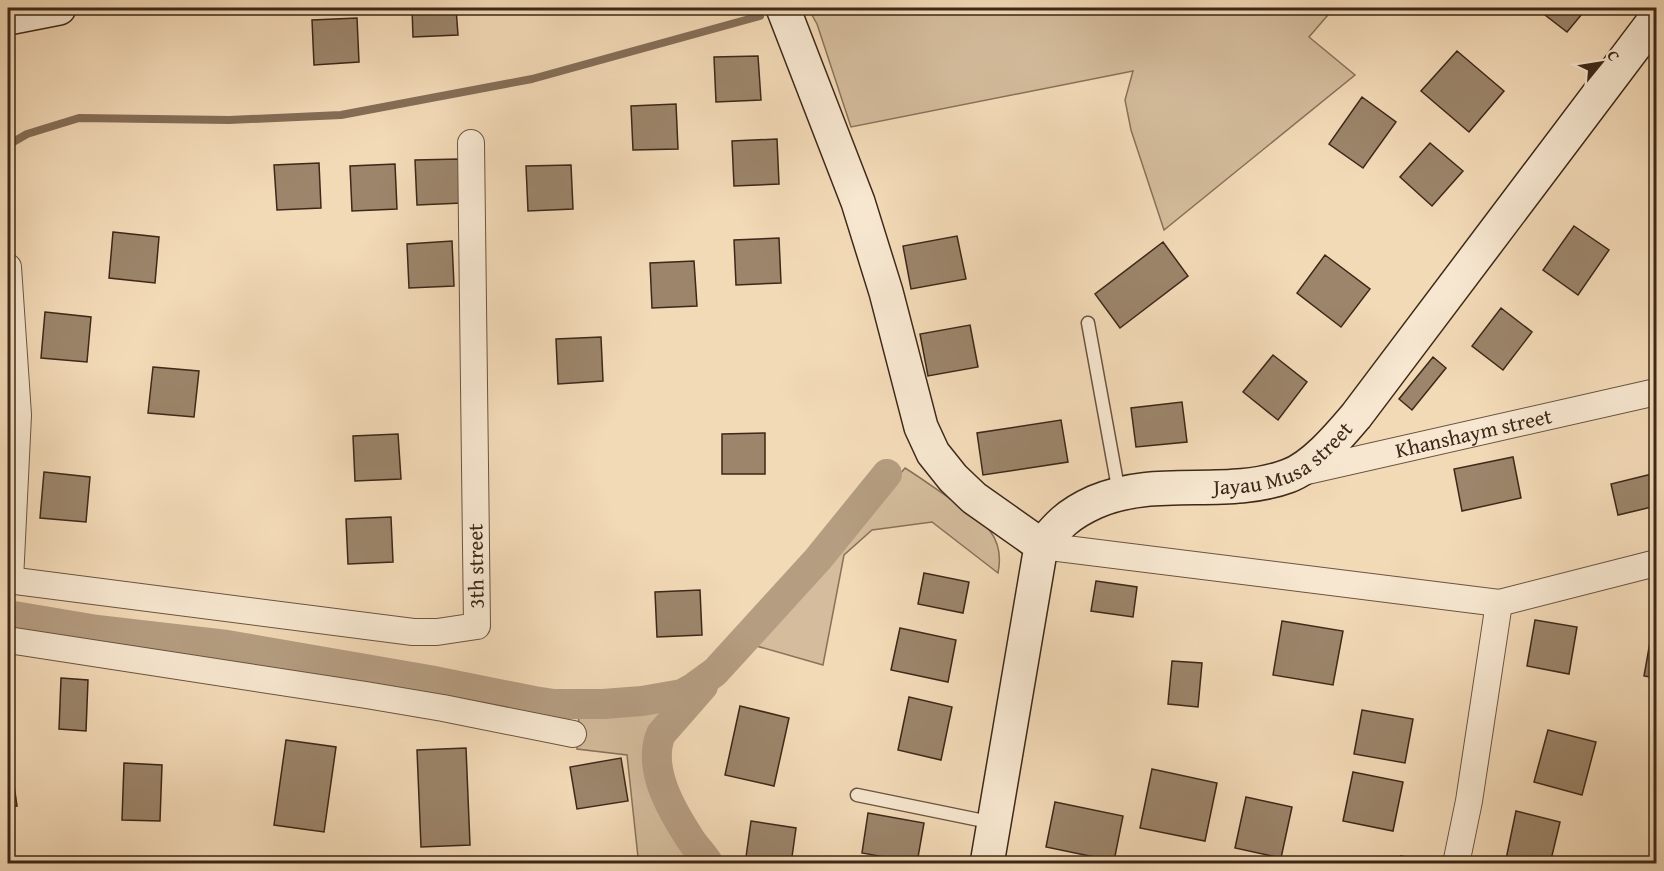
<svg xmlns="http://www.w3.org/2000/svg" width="1664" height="871" font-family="'Gentium Book Plus',serif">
  <rect width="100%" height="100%" fill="#f3dab7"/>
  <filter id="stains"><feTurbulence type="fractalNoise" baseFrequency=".00333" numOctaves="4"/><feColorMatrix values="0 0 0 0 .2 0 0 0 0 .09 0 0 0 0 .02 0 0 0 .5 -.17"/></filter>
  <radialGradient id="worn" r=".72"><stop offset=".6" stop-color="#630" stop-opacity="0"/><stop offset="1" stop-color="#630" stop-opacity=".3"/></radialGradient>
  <path fill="#d4bc9c" stroke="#88725a" stroke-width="1.5" d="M808,8H1334L1309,37L1355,75L1164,230L1131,130L1125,100L1133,71L851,127L817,24Z
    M905,468C921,478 936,489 952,500C980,519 1006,534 998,573L932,522L872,530L844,555L823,665L753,645L828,561Z
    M650,707L672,711C664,718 656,725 653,736C641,777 681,833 703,863H702V861L638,857L627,755L577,749L579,714Z"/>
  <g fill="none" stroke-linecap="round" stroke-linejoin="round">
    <path stroke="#856e57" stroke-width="8" d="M8,145L27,134L79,118L229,120L341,115L532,79L760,16"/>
    <path stroke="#b59d81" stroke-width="30" d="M8,615L97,630L227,645L429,680L534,701L554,704H603L642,701L682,694L693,688L715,672L818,559L887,474
      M703,686L661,734C647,768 671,809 689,837C694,846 703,854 709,864"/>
  </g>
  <path fill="#9c856b" stroke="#3d2819" stroke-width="1.5" d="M412,8H456L458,35L413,37Z
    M1536,8H1587L1567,32Z
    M357,18L359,62L314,65L312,20Z
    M1457,51L1504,91L1469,132L1421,91Z
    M758,56L761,100L716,102L714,57Z
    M1362,97L1396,122L1363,168L1329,144Z
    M676,104L678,149L633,150L631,106Z
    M777,139L779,184L734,186L732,141Z
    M1430,143L1463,171L1432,206L1400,177Z
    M459,159L462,203L417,205L415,160Z
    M319,163L321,208L277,210L274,165Z
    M395,164L397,209L352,211L350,166Z
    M571,165L573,209L528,211L526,166Z
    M1574,226L1609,250L1578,295L1543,270Z
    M113,232L159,237L155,283L109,278Z
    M957,236L966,279L911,289L903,246Z
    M779,238L781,283L736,285L734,240Z
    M452,241L454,286L409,288L407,244Z
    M1163,242L1188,276L1120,328L1095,294Z
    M1325,255L1370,289L1341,327L1297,293Z
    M694,261L697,306L652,308L650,263Z
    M1501,308L1532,332L1503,370L1472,346Z
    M45,312L91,317L87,362L41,358Z
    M970,325L978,367L928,376L920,334Z
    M601,337L603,381L558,384L556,339Z
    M1273,355L1307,382L1278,420L1243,392Z
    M1433,357L1446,368L1412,410L1399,399Z
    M153,367L199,371L194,417L148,413Z
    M1182,402L1187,442L1136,447L1131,408Z
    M1061,420L1068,462L983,475L977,433Z
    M765,433V474H722V434Z
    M398,434L401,479L355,481L353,436Z
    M1513,457L1521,498L1462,511L1454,469Z
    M44,472L90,477L86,522L40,518Z
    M1656,473V506L1618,515L1611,484Z
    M391,517L393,562L348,564L346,519Z
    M924,573L969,582L963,613L918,604Z
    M1096,581L1137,587L1133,617L1091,611Z
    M700,590L702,635L657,637L655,592Z
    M1535,620L1577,627L1569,674L1527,666Z
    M1282,621L1343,631L1333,685L1273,675Z
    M900,628L956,640L948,682L891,670Z
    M1652,631L1656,632V678L1644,676Z
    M1172,661L1202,663L1198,707L1168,704Z
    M61,678L88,680L86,731L59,729Z
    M909,697L952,707L941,760L898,750Z
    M740,706L789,718L774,786L725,775Z
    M1362,710L1413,719L1405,763L1354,754Z
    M1548,730L1596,742L1582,795L1534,782Z
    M286,740L336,747L324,832L274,825Z
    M466,748L470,845L421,847L417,750Z
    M621,758L628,801L577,809L570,767Z
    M124,763L162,765L160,821L122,820Z
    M1152,769L1217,783L1205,841L1140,828Z
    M1353,772L1403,782L1393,831L1343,821Z
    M13,778L17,806L8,807V779Z
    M1246,797L1292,807L1281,858L1235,848Z
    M1055,802L1123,816L1114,861L1046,847Z
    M1516,811L1560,822L1550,864H1505Z
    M868,813L924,823L917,863L862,853Z
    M751,821L796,828L791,864H745Z
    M1401,856L1421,860L1420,864H1400Z"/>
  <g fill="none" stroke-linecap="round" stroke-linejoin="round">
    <g stroke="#6a5440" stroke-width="15">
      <path id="lane" d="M1088,323L1119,493
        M857,795L994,823"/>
    </g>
    <g stroke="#6a5440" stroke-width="28">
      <g id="street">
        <path d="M8,267L18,415L10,580"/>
        <path id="s1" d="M1298,473L1656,392"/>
        <path d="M1042,546L1499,603"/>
        <path d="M8,580L413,632H437L477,626L471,143"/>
        <path d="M8,640L366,695L443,708L573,734"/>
        <path d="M1456,864L1469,801L1499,603L1656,563"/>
      </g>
    </g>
    <g stroke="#3d2819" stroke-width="36">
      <g id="secondary">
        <path d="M783,8L858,202L886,292L921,427L933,453L953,478L974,498L1042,546"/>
        <path d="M8,18L59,8"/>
        <path id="s2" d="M987,864L1039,558C1043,542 1052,532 1064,521C1073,513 1084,507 1095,502C1157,475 1226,499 1288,476C1313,467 1339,436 1356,416L1656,18"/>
      </g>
    </g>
    <use href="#lane" stroke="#f7e7d0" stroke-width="12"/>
    <use href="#street" stroke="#f7e7d0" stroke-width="26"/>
    <use href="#secondary" stroke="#f7e7d0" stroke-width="33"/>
  </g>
  <g text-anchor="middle" stroke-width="4.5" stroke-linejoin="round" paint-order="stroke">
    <g font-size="21" fill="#3d2819" stroke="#f7e7d0">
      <text dy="7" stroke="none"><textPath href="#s1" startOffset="180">Khanshaym street</textPath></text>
      <text dy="7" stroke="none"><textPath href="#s2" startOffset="590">Jayau Musa street</textPath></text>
      <text transform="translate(476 566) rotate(-91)" y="7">3th street</text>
    </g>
  </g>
  <rect width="1664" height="871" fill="none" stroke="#f3dab7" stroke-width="30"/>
  <rect x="9" y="9" width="1646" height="853" fill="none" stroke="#3d2819" stroke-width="3"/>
  <rect x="15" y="15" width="1634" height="841" fill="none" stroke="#3d2819" stroke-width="1.5"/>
  <g transform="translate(1601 63) rotate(60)" stroke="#f7e7d0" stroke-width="4.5" paint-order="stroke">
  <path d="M0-4.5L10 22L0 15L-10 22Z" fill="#3d2819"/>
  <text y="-9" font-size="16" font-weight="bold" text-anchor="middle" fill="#3d2819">С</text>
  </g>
  <rect width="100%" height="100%" filter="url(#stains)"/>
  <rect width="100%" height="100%" fill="url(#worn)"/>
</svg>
